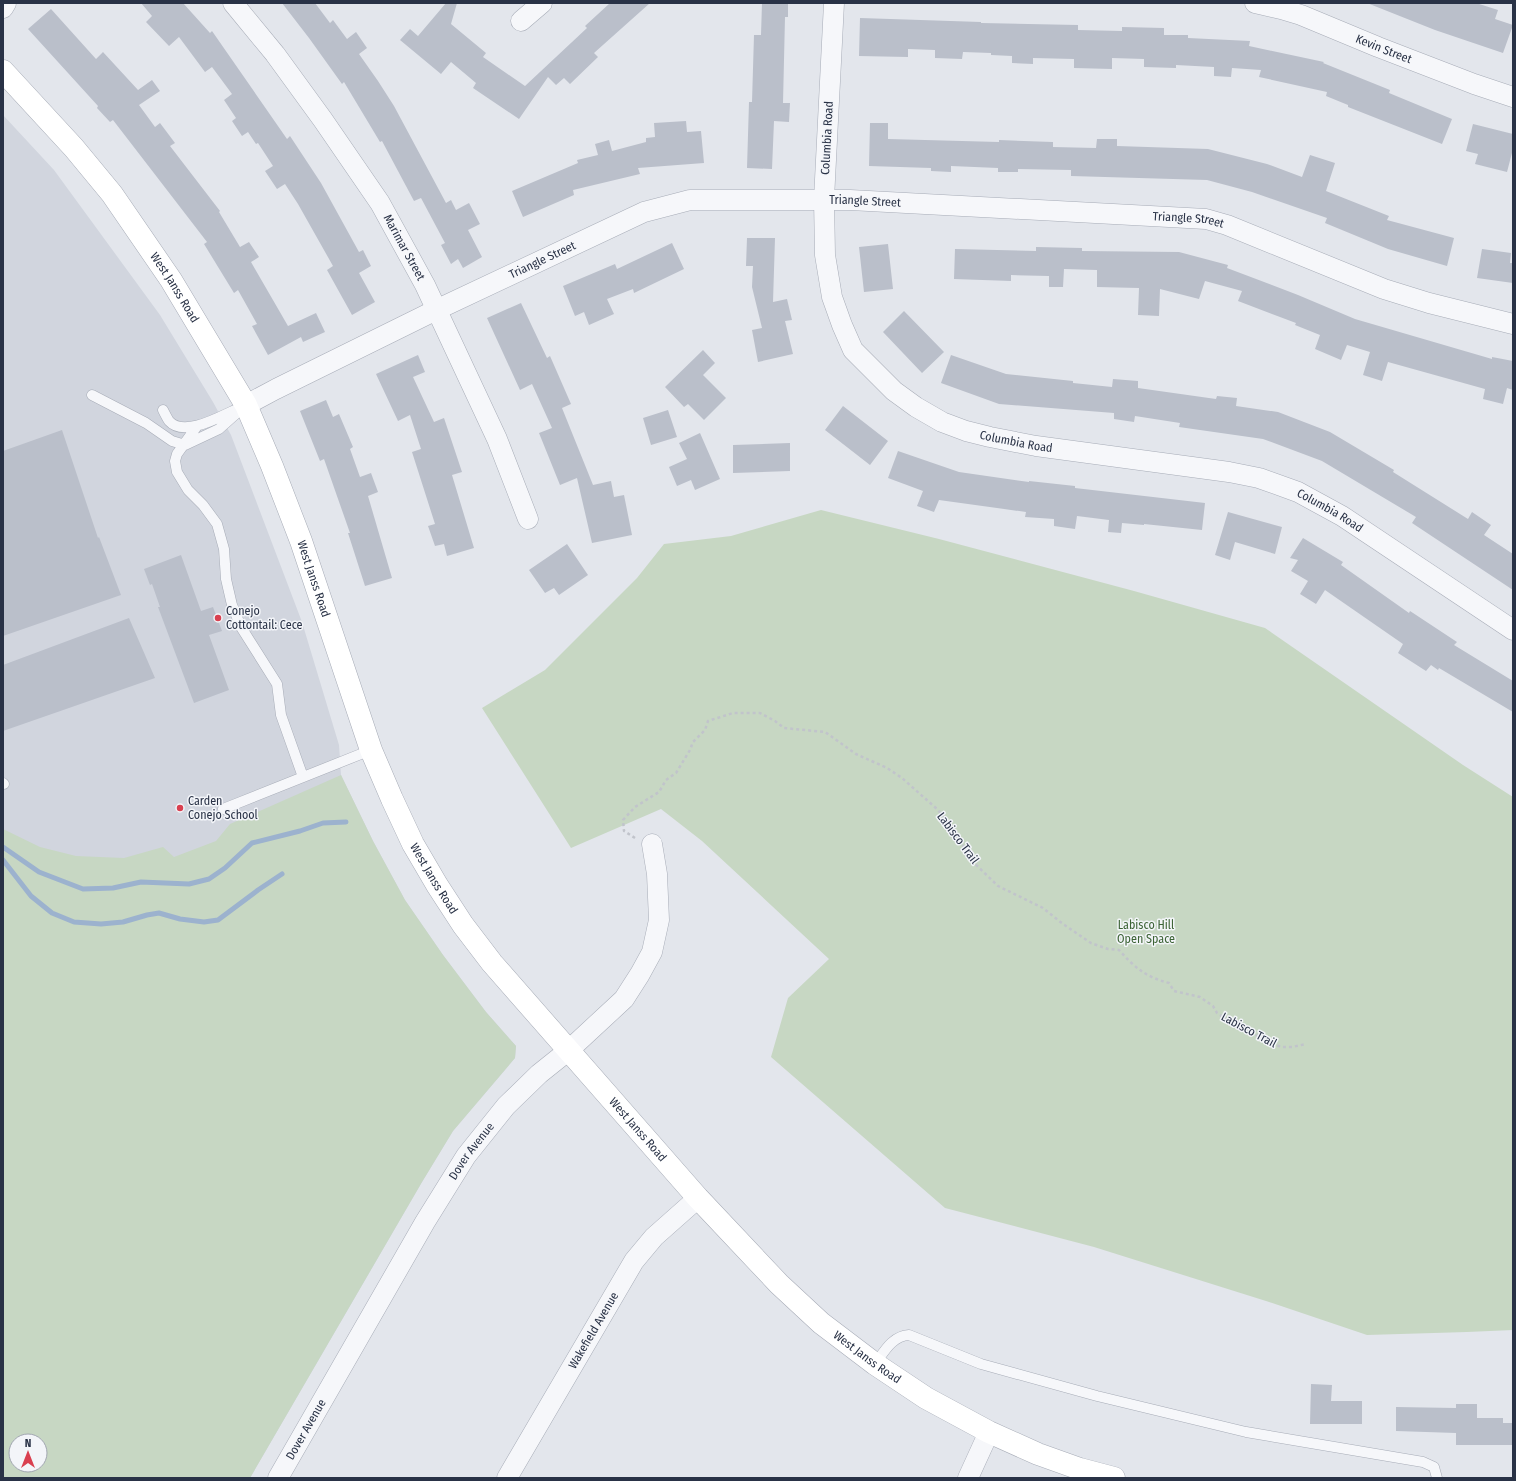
<svg xmlns="http://www.w3.org/2000/svg" width="1516" height="1481" font-family="'Fira Sans Condensed',sans-serif">
  <rect width="100%" height="100%" fill="#e3e6ec"/>
  <path fill="#d1d5de" fill-rule="evenodd" d="M3,115L54,170L160,315L213,402L231,435L302,622L339,745L341,775L373,841L405,900L443,955L486,1012L516,1046L515,1058L453,1131L422,1182L250,1478H3ZM16,1441H40V1465H16Z"/>
  <path fill="#c7d7c3" fill-rule="evenodd" d="M821,510L939,539L1134,591L1265,628L1463,765L1513,797V1330L1467,1332L1367,1335L1266,1301L1094,1247L945,1208L771,1057L788,998L829,959L702,841L661,809L571,848L482,708L545,670L637,578L664,544L731,536Z
    M341,775L373,841L405,900L443,955L486,1012L516,1046L515,1058L453,1131L422,1182L250,1478H3V829L40,847L76,856L124,858L163,847L174,857L216,841L230,824ZM16,1441H40V1465H16Z"/>
  <g fill="none" stroke-linecap="round" stroke-linejoin="round">
    <path stroke="#9cb2ce" stroke-width="5" d="M3,847L39,872L83,889L113,888L141,882L189,884L209,879L225,868L252,843L300,831L323,823L346,822
      M3,860L31,896L52,913L74,922L101,924L123,922L147,915L159,913L180,919L204,922L218,920L258,890L282,874"/>
  </g>
  <path fill="#babfca" d="M141,3H183L210,33L212,31L287,139L290,136L321,183L359,252L363,250L371,266L359,273L375,302L352,315L327,270L333,266L298,204L285,184L277,189L265,171L273,166L258,143L256,144L248,132L242,136L232,121L236,118L224,100L232,94L212,67L205,72L179,37L169,46L146,22L152,16Z
    M282,3H315L330,23L333,20L347,39L356,32L367,48L359,54L378,81L394,106L446,203L451,200L456,210L469,203L480,224L468,230L482,257L463,268L458,259L451,264L441,245L445,243L421,198L414,201L382,141L380,142L344,82L342,84L309,38Z
    M446,3H457L451,24L486,53L483,57L525,86L587,28L585,26L610,3H650L594,53L598,57L570,84L564,78L556,85L548,77L519,119L473,88L476,83L451,62L441,74L400,40L410,29L418,36Z
    M762,3H788V17H785L783,103H790L789,122L774,121L772,169L747,168L749,102H752L754,35H761Z
    M1367,3H1476L1498,10L1495,19L1513,25L1503,53L1435,30Z
    M51,9L96,59L103,52L138,90L152,80L160,91L139,105L155,127L160,123L175,143L170,146L220,211L219,212L240,247L249,242L259,257L251,262L288,326L316,313L325,332L303,342L301,337L268,355L252,326L257,324L238,290L234,293L204,244L207,242L113,120L110,122L97,108L98,106L28,29Z
    M860,18L981,22V23L1078,25V30L1122,31V27L1164,28V35H1188V38L1250,41L1249,46L1324,62L1323,63L1390,90L1389,93L1452,119L1442,144L1348,107V105L1326,96L1327,92L1259,77L1261,70L1232,68L1231,77L1214,76V67L1176,65V68L1144,67V59L1112,58V69L1074,68V59L1033,58V64L1012,63V56L991,55V53L963,52L962,59L935,58V50L908,49V57L859,56Z
    M686,121L687,132L701,131L704,163L638,168L640,174L573,190L574,195L523,217L512,191L578,163L577,160L598,155L595,144L609,140L612,151L646,142V138L655,137L654,123Z
    M870,123H888V139L999,142V140L1053,142V147L1096,148L1097,139H1117V146L1208,149L1267,164L1302,177L1310,155L1335,163L1326,191L1389,216L1387,220L1454,238L1447,266L1388,249L1325,223L1327,218L1252,192L1207,180L1071,176V170L1018,169V172H998V168L951,166V172L931,171V168L869,166Z
    M1473,124L1513,134V149L1507,172L1475,164L1478,154L1466,151Z
    M747,238H775L773,302L787,299L792,320L785,321L793,354L758,362L752,330L762,328L752,287L753,266H746Z
    M672,243L684,269L634,293L633,289L607,299L614,314L589,325L584,312L575,316L563,286L615,264L617,269Z
    M888,244L893,289L864,292L859,247Z
    M1036,247L1082,248V251L1179,252L1228,265L1227,268L1298,295L1355,319L1492,359V357L1513,361V390L1507,388L1503,404L1483,399L1485,389L1388,362L1382,381L1363,375L1370,352L1347,345L1341,360L1315,349L1320,335L1295,325L1296,323L1238,301L1242,291L1205,281L1199,299L1160,289L1159,316L1138,315L1139,288L1097,287V270L1064,269L1063,287H1049V276L1011,275V281L954,279L955,249L1036,251Z
    M1482,249L1511,253L1510,263H1513V283L1477,278Z
    M521,303L547,358L550,356L571,404L562,408L593,485L611,481L614,497L624,495L632,535L592,543L577,478L560,485L539,433L552,428L532,384L520,390L487,318Z
    M904,311L944,352L922,373L883,332Z
    M703,350L715,363L703,375L726,398L704,420L688,404L684,407L665,387Z
    M418,355L425,372L413,377L434,422L444,418L462,472L452,475L474,548L447,556L444,544L435,546L428,526L435,524L412,452L421,449L410,415L398,421L376,374Z
    M951,355L1006,374L1073,381V383L1112,387L1113,379L1138,381V388L1216,399L1217,396L1237,398L1236,406L1278,412L1330,432L1394,470L1393,472L1468,519L1472,512L1491,525L1484,535L1513,554V590L1412,523L1416,517L1322,461L1263,439L1179,427L1180,423L1135,416L1134,422L1114,419V413L999,404L941,383Z
    M326,400L333,417L339,414L353,447L350,449L360,477L371,473L378,492L368,496L392,578L365,586L348,533H350L324,459L320,461L300,411Z
    M843,406L888,441L870,465L825,430Z
    M668,410L677,437L651,445L643,418Z
    M62,430L98,538L99,537L121,595L3,636V451Z
    M700,433L720,479L695,490L691,480L677,486L669,467L687,459L679,443Z
    M790,443V471L733,473V445Z
    M898,451L959,472L1029,482V481L1075,486V488L1205,503L1202,530L1144,524V525L1122,523L1121,533L1108,532L1109,520L1077,516L1075,529L1054,526V519L1025,517L1026,512L939,500L934,512L917,506L923,491L888,478Z
    M1228,512L1282,527L1275,554L1235,542L1230,560L1215,555Z
    M1303,538L1343,562L1341,565L1409,613L1410,611L1457,642L1454,645L1513,681V712L1439,668L1438,670L1431,665L1426,671L1398,653L1403,644L1325,590L1316,604L1300,594L1308,581L1291,571L1298,560L1290,558Z
    M567,544L588,575L559,595L554,588L545,593L529,570Z
    M181,555L201,611L213,607L222,631L209,635L229,690L194,703L158,607H160L152,584L150,585L144,569Z
    M129,618L155,678L3,731V665Z
    M1311,1384L1332,1385L1331,1401H1362V1424H1310Z
    M1456,1404H1477V1418H1503V1423H1513V1445H1456V1433L1396,1431V1407L1456,1408Z"/>
  <g fill="none" stroke-linecap="round" stroke-linejoin="round">
    <g stroke="#a7acb7" stroke-width="11">
      <path id="service" d="M92,395L146,423L172,441L185,445L219,429L246,405
        M163,410C165,414 167,418 169,421C184,438 221,416 237,409
        M197,426L177,454L175,461L177,472L188,490L203,505L217,524L224,549L226,579L232,605L241,627L277,684L281,715L303,777
        M3,783L4,784
        M223,809L371,750
        M875,1364C884,1352 892,1336 909,1335L981,1364L1097,1396L1246,1432L1423,1462L1434,1467L1437,1478"/>
    </g>
    <g stroke="#a7acb7" stroke-width="21">
      <g id="minor">
        <path id="s1" d="M233,3L275,54L323,120L380,203L425,285L497,439L528,519"/>
        <path id="s2" d="M834,3L824,199L825,255L832,297L842,325L853,350L894,391L916,407L942,422L966,431L990,437L1036,446L1229,472L1259,478L1298,492L1342,516L1513,630"/>
        <path id="s3" d="M1255,3L1281,9L1301,15L1378,47L1474,84L1513,97"/>
        <path d="M3,8L6,3"/>
        <path d="M521,21L542,3"/>
        <path id="s4" d="M246,405L276,389L436,310L644,212L690,200H850L1206,219L1227,225L1384,289L1429,303L1513,324"/>
        <path id="s5" d="M278,1478L425,1222L466,1156L506,1106L539,1074L569,1050L624,999L640,974L652,952L659,920L657,874L652,844"/>
        <path id="s6" d="M507,1478L634,1261L654,1237L698,1198"/>
        <path d="M968,1478L989,1432"/>
      </g>
    </g>
    <g stroke="#a7acb7" stroke-width="23">
      <g id="secondary">
        <path id="s7" d="M3,71L74,148L112,194L171,280L246,405L272,466L301,541L371,750L392,799L413,844L437,885L463,925L492,963L698,1198L779,1284L821,1323L875,1364L926,1398L989,1432L1038,1454L1080,1469L1114,1478"/>
      </g>
    </g>
    <path stroke="#c1c4cb" stroke-width="2.5" stroke-dasharray="3 3" stroke-linecap="butt" d="M635,838L624,831L623,820L635,807L659,792L666,780L676,773L690,750L693,742L705,730L708,721L733,713H760L775,721L784,728L825,732L856,754L887,768L902,778L937,809L954,829L971,860L998,886L1043,908L1063,924L1091,943L1108,949L1119,950C1135,968 1146,977 1169,983L1174,991L1200,997L1213,1006L1217,1013L1226,1019L1235,1020L1242,1024L1260,1038L1281,1047H1292L1306,1044"/>
    <use href="#service" stroke="#f6f7fa" stroke-width="10"/>
    <use href="#minor" stroke="#f6f7fa" stroke-width="20"/>
    <use href="#secondary" stroke="#fff" stroke-width="22"/>
  </g>
  <g fill="#d94050" stroke="#f3f5f9" stroke-width="1.5">
    <circle cx="218" cy="618" r="4"/>
    <circle cx="180" cy="808" r="4"/>
  </g>
  <g text-anchor="middle" stroke-width="3" stroke-linejoin="round" paint-order="stroke">
    <g font-size="12" fill="#293246" stroke="#f3f5f9">
      <text dy="4" stroke="none"><textPath href="#s3" startOffset="137">Kevin Street</textPath></text>
      <text transform="translate(827 138) rotate(-87)" y="4">Columbia Road</text>
      <text dy="4" stroke="none"><textPath href="#s4" startOffset="665">Triangle Street</textPath></text>
      <text dy="4" stroke="none"><textPath href="#s4" startOffset="989">Triangle Street</textPath></text>
      <text dy="4" stroke="none"><textPath href="#s1" startOffset="299">Marimar Street</textPath></text>
      <text dy="4" stroke="none"><textPath href="#s4" startOffset="330">Triangle Street</textPath></text>
      <text dy="4" stroke="none"><textPath href="#s7" startOffset="277">West Janss Road</textPath></text>
      <text dy="4" stroke="none"><textPath href="#s2" startOffset="544">Columbia Road</textPath></text>
      <text dy="4" stroke="none"><textPath href="#s2" startOffset="868">Columbia Road</textPath></text>
      <text dy="4" stroke="none"><textPath href="#s7" startOffset="601">West Janss Road</textPath></text>
      <text transform="translate(958 838) rotate(53)" y="4">Labisco Trail</text>
      <text dy="4" stroke="none"><textPath href="#s7" startOffset="925">West Janss Road</textPath></text>
      <text transform="translate(1249 1030) rotate(28)" y="4">Labisco Trail</text>
      <text dy="4" stroke="none"><textPath href="#s7" startOffset="1249">West Janss Road</textPath></text>
      <text dy="4" stroke="none"><textPath href="#s5" startOffset="380">Dover Avenue</textPath></text>
      <text dy="4" stroke="none"><textPath href="#s6" startOffset="171">Wakefield Avenue</textPath></text>
      <text dy="4" stroke="none"><textPath href="#s7" startOffset="1573">West Janss Road</textPath></text>
      <text dy="4" stroke="none"><textPath href="#s5" startOffset="56">Dover Avenue</textPath></text>
    </g>
    <g font-size="12" fill="#293246" stroke="#f3f5f9" text-anchor="start">
      <text x="226" y="615">Conejo<tspan x="226" dy="14">Cottontail: Cece</tspan></text>
      <text x="188" y="805">Carden<tspan x="188" dy="14">Conejo School</tspan></text>
    </g>
    <g font-size="12" fill="#3c6335" stroke="#f3f5f9">
      <text x="1146" y="929">Labisco Hill<tspan x="1146" dy="14">Open Space</tspan></text>
    </g>
  </g>
  <rect width="1516" height="1481" fill="none" stroke="#293246" stroke-width="8"/>
  <g transform="translate(28 1453)"><circle r="19" fill="#f3f5f9" stroke="#a2a7b1"/>
  <path d="M0-3L7 15L0 10L-7 15Z" fill="#d94050"/>
  <text y="-6" font-size="11" font-weight="bold" text-anchor="middle" fill="#293246">N</text>
  </g>
</svg>
